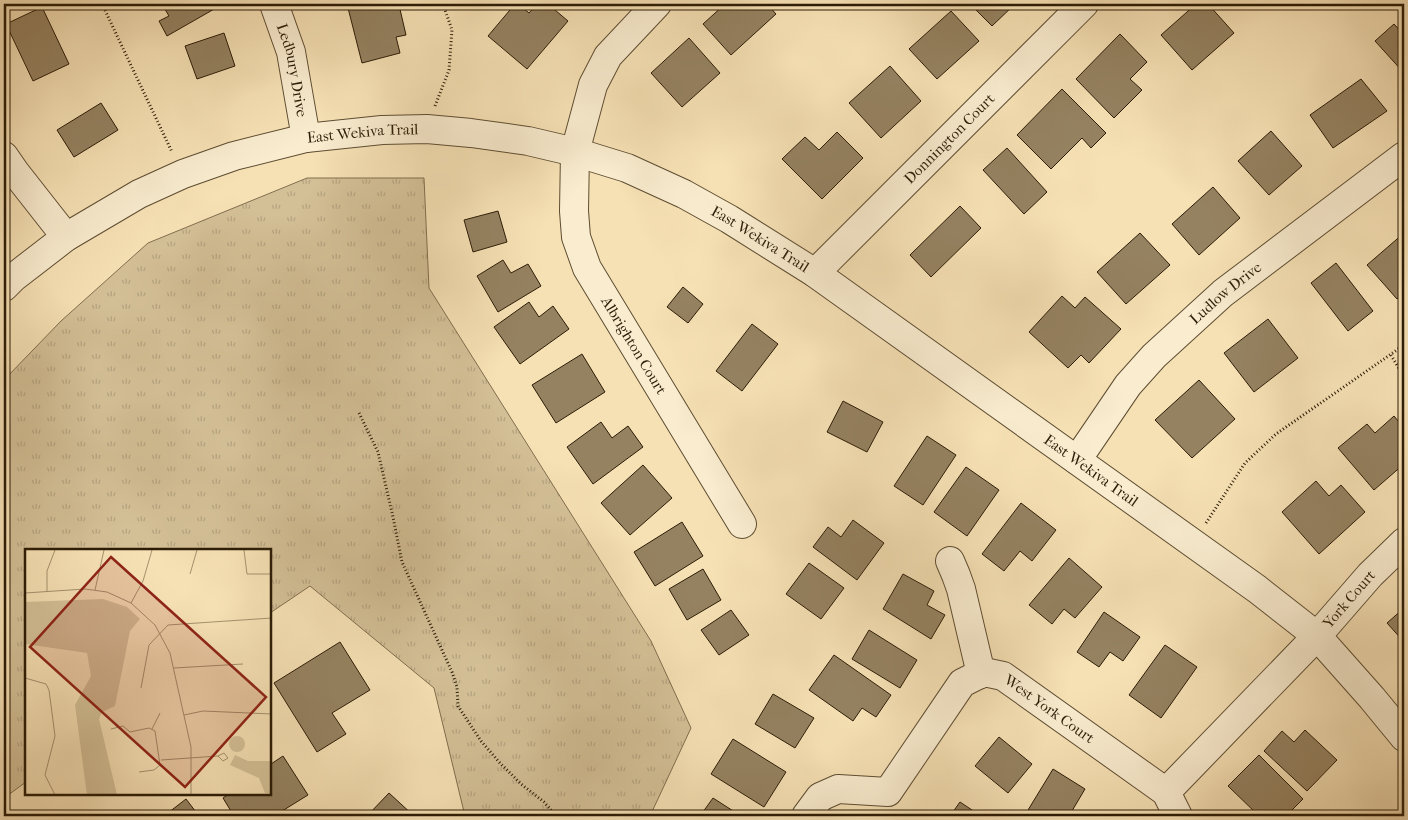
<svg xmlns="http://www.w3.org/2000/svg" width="1408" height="820" font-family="'IM FELL French Canon',serif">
  <defs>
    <pattern id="grass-tufts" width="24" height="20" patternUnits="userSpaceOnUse" patternTransform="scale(1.25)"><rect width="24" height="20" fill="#d4c097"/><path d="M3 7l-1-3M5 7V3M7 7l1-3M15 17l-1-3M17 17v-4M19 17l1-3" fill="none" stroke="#b6a481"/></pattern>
  </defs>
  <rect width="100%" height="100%" fill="#f6e1b5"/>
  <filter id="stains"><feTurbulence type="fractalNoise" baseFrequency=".004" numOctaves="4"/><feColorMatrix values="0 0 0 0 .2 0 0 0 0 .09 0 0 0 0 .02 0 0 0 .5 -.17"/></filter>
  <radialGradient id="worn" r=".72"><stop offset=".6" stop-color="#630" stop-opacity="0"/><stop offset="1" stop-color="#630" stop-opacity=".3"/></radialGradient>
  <path fill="url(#grass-tufts)" stroke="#806e4f" d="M307,178H424L429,288L651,641L691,728L650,816H465L434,688L310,586L270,613V550H26V782L4,798V380L61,321L148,243Z"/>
  <path fill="#958261" stroke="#2c1c07" d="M162,4H223L167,36L159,21L169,16Z
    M347,4H383L384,9L399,5L406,35L396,37L400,53L362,63Z
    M515,4H518L529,13L537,4H548L568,21L527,69L488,36Z
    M725,4H767L776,14L731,55L703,24Z
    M970,4H1015L992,26Z
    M1196,4H1208L1234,33L1192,70L1161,35Z
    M42,7L69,64L33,81L6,24Z
    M951,11L979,41L937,79L909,49Z
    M1394,24L1404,35V73L1375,41Z
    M224,33L235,66L197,79L185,46Z
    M1120,34L1147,62L1130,79L1142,90L1114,118L1076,79Z
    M689,38L720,73L682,107L651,73Z
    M890,66L921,101L881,138L849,103Z
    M1361,79L1387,111L1333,148L1310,115Z
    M1062,89L1106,133L1091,148L1082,138L1051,169L1017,135Z
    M101,103L118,130L74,157L57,130Z
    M1271,131L1302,166L1269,195L1238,161Z
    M837,132L863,158L822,199L782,159L805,137L819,150Z
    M1007,148L1047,192L1024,214L983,170Z
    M1213,187L1240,218L1199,255L1172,224Z
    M960,206L981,228L931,277L910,255Z
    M498,211L507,242L473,252L464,220Z
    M1140,233L1170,265L1126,304L1097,272Z
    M1404,233V293L1397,299L1367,265Z
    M503,260L511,273L528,264L541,286L498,312L477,276Z
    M1336,263L1373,311L1348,331L1311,283Z
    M683,287L703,304L688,323L667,307Z
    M1062,296L1075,308L1085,297L1121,329L1089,363L1081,355L1068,368L1029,332Z
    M529,302L539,317L553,306L569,329L520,364L494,327Z
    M1268,319L1298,358L1254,392L1224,353Z
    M752,324L778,344L742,391L716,371Z
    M582,354L605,392L556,423L532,385Z
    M1199,380L1235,419L1192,458L1155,420Z
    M843,401L883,422L867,452L827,432Z
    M1394,416L1404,428V464L1374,490L1338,448L1367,424L1375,433Z
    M601,422L612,438L628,426L643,447L593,484L567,447Z
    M927,436L956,455L923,505L894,486Z
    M643,465L672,498L630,535L601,503Z
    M966,467L999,490L967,536L934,512Z
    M1316,481L1329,496L1341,485L1365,512L1319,554L1282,512Z
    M1021,503L1056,530L1032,561L1020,551L1004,571L982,554Z
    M853,520L884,543L857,580L813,547L828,527L841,537Z
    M682,522L703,556L655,586L634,552Z
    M1069,558L1102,587L1075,618L1064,609L1052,624L1029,605Z
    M809,563L844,588L821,619L786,594Z
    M703,569L721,600L687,620L669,589Z
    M903,574L934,591L927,605L945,615L931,639L883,609Z
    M1404,608V642L1387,623Z
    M731,610L749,635L719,655L701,630Z
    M1104,612L1140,637L1123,661L1110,652L1099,667L1077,652Z
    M869,630L917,660L900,688L852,659Z
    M340,642L370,690L332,713L346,734L317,752L274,683Z
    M1165,645L1197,667L1161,718L1129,695Z
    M834,655L891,695L876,717L862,708L853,721L809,690Z
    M773,694L814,718L795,748L755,724Z
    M1305,730L1337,760L1307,791L1264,751L1282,731L1294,742Z
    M999,737L1032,764L1008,793L975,766Z
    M733,739L786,772L764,807L711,774Z
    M1259,755L1303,799L1286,816H1259L1228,786Z
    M283,756L308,795L274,816H234L223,798L229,794H270V762L271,764Z
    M1053,769L1085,789L1069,816H1027L1025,815Z
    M389,793L414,816H367Z
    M713,798L741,816H700Z
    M186,799L199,816H164Z
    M960,802L981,816H950Z"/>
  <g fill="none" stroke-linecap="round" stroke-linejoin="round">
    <g stroke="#5e4d32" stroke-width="30">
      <g id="minor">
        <path id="s1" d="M274,4L291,52L306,138"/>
        <path id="s2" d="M657,4L608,56L593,85L575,152L574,211L576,237L587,268L742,524"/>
        <path d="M4,156L15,172L66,237"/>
        <path id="s3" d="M815,273L1084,4"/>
        <path id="s4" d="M4,287L13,278L66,237L139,194L183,174L234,156L306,138L382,130L427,129L471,133L528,141L575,152L627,168L684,194L729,219L815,273L1257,589L1317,636L1372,698L1404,737"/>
        <path id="s5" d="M1077,460L1128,385L1154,356L1223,293L1404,156"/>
        <path d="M950,561L956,575L961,589L981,674"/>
        <path id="s6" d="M1166,792L1317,636L1370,575L1404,542"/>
        <path id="s7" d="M806,816L820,797L838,789L888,792L962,683L984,672L1003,676L1166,792L1178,816"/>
      </g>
    </g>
    <path stroke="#2c1c07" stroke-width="3" stroke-dasharray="1 2.5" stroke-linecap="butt" d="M102,4L172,152
      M435,106L449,70L452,30L443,4
      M1391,355L1404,377
      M359,413L378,452L393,517L402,562L452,672L457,687L458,706L481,741L500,763L521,784L544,802L556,816
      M1206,523L1245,463L1276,434L1404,345"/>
    <use href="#minor" stroke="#f9eccf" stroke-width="28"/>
  </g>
  <g text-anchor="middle" stroke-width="4" stroke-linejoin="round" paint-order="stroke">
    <g font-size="15" fill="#2c1c07" stroke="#f9eccf">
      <text dy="5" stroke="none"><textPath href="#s1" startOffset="69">Ledbury Drive</textPath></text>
      <text dy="5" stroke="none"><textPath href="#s4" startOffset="398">East Wekiva Trail</textPath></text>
      <text dy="5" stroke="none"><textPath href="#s3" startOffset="190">Donnington Court</textPath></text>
      <text dy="5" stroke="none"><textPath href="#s4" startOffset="818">East Wekiva Trail</textPath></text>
      <text dy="5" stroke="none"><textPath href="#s5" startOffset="225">Ludlow Drive</textPath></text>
      <text dy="5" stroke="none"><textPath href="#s2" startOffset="382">Albrighton Court</textPath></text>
      <text dy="5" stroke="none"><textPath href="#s4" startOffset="1222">East Wekiva Trail</textPath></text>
      <text dy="5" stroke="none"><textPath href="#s6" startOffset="266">York Court</textPath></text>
      <text dy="5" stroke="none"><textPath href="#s7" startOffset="326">West York Court</textPath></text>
    </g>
  </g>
  <g transform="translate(25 549)">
    <rect width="246" height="246" fill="#f6e1b5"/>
    <path d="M78,50L102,58L115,70L105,82L90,157L77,163L74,170L92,246H62L50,156L66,127L62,104L0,95V53Z" fill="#d4c097"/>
    <path d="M210,206L223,212H246V245L240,244L234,229L205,216Z" fill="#d4c097"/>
    <path d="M204 195a8 8 0 1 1 16 0a8 8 0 1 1-16 0Z" fill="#d4c097"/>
    <path fill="none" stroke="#a5926f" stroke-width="1" d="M219,1L222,25H247M165,25L172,1M70,41L79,1M22,42V22L30,1M0,44L60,40L82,43L106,54L130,76L145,104L166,198V246M106,54L118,32L127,1M149,119L218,115M0,129L21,135L24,141L30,187L20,226L30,246M116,139L124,96L143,76L247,69M159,166L178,162L247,165M86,180L98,177L105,183L124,179L130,182L135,216L129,221L114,223M127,180L135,164M136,211L193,207L199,204L203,209L198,212L193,207"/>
    <path fill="#8f2418" fill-opacity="0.15" stroke="#8f2418" stroke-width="2.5" d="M86,8L241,148L160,238L5,98Z"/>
    <rect width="246" height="246" fill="none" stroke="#2c1c07" stroke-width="2.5"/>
  </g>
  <rect width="1408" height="820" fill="none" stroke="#f6e1b5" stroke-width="20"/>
  <rect x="5" y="5" width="1398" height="810" fill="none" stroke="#2c1c07" stroke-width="2.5"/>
  <rect x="10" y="10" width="1388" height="800" fill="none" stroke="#2c1c07"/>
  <rect width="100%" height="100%" filter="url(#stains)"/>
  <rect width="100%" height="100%" fill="url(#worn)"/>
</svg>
